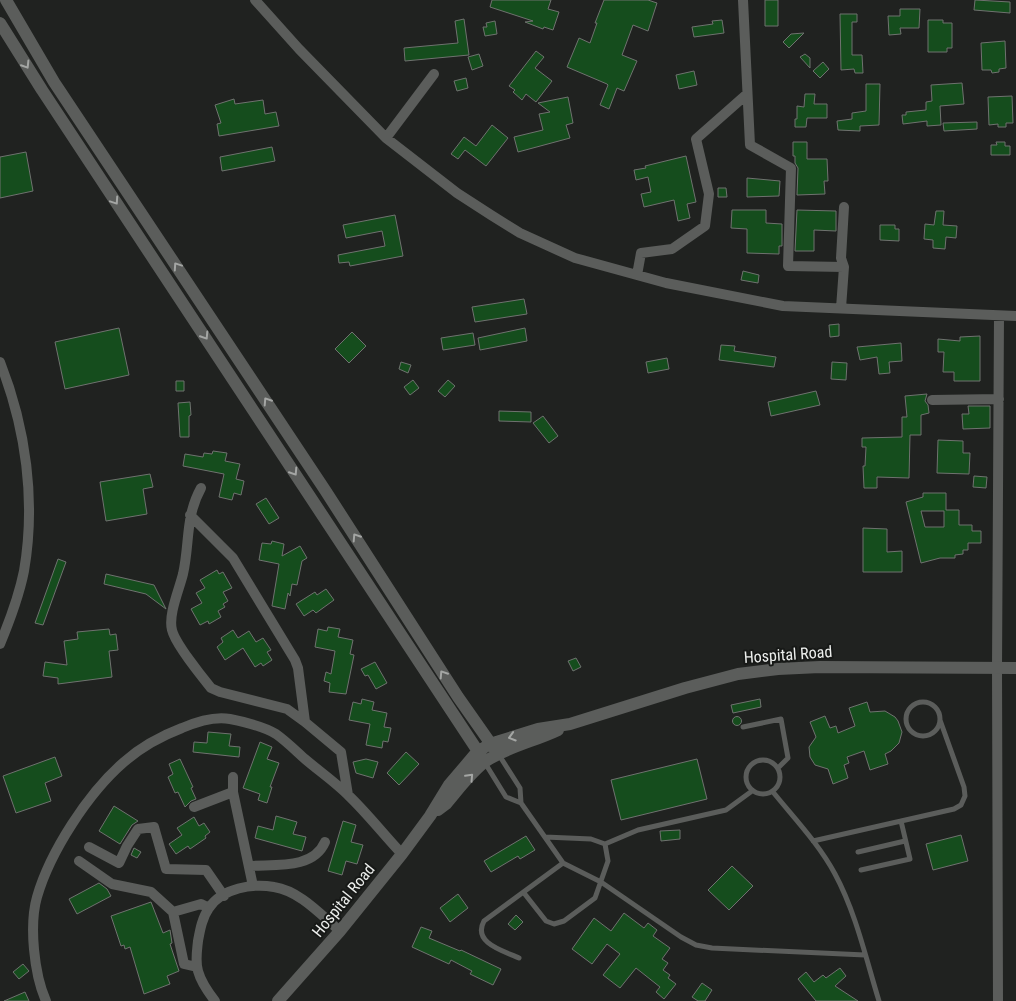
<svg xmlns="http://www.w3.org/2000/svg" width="1016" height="1001" font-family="'Roboto Condensed',sans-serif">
  <rect width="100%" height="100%" fill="#202220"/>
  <path fill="#154d1d" stroke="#6f726f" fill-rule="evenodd" d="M492,0H551L548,9L559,12L553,30L544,27L543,29L525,22L533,21L490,7Z
    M604,0H648L657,3L648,31L633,25L622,55L637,61L624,91L617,88L609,109L600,105L608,85L607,84L567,67L579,38L590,43L597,23H595Z
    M765,0H778V26H765Z
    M975,0L1010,2V13L974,10Z
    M900,9H920L919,28H900L901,34L889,35L888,16H900Z
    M840,14H857V22H852V55H862L863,73H855L854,69L841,70Z
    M464,19L469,55L405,61L404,48L458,43L455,21Z
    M722,20L724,33L694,37L692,27L713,24L712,21Z
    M928,20H943V23H952V48H947V52H928Z
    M495,21L497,34L485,36L483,27H487L486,23Z
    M804,33L789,48L783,42L791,34Z
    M1005,41L1006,68L999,69V72L992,73L991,70H982L981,43Z
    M536,51L544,57L535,68L552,81L536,102L526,94L522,100L513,92L515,90L509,86Z
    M479,54L483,66L472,70L468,57Z
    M805,54L810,58V68L800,57Z
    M823,62L829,69L820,78L813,71Z
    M694,71L697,85L679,89L676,75Z
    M466,78L468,88L457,91L454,81Z
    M962,83L964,104L940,106L941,125L927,126V121L903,124L902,115H906V112L926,110V102L932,101L931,85Z
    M866,84H880L879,125L860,126V131L838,130L837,121L852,119V113L866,111Z
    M805,94H815L814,104H827V118H807L806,127H795V119H797V106L804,107Z
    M1012,96L1013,123H1006V127H998V124L989,125L988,97Z
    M568,97L573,123L566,125L570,138L518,152L514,137L543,130L539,114L550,112L538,103Z
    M234,99L235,104L263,100L265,114L276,112L279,126L219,136L217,124L221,123L215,105Z
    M977,122V129L944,131L943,123Z
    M492,125L508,138L486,166L465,150L458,159L451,154L464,137L476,146Z
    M793,142H807V159H827L828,181H824L825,194L797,195L798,168L795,163V156H793Z
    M996,142H1005V146H1010V155H991V145H997Z
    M272,147L275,161L222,171L220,157Z
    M26,152L33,191L0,198V157Z
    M686,156L696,202L687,204L690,218L678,221L674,200L644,207L641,194L651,192L648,177L636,180L634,170L646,168L645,166Z
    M747,178L780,181L779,196L747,197Z
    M718,188H726L727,197H718Z
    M732,210H766V223L782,224V246H779V254L747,253V229L731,228Z
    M797,210L836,211V231L814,230V251H795Z
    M936,211H944L943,225L957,226L956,238L946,237L945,249L933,248V240L924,239L925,224L934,225Z
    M395,215L403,256L350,266L349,262L339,263L338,255L385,246L382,231L346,238L343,225Z
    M880,225H895V229H899V241L880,240Z
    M743,271L759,275L758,283L741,280Z
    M524,299L527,314L475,322L472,307Z
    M839,324V336L830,337L829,325Z
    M119,328L129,375L65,389L55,342Z
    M525,328L527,341L480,350L478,338Z
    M352,332L366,346L349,363L335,349Z
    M473,333L475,345L443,350L441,338Z
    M980,336V381H954V372H943L944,352H938V339L960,341V337Z
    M901,343L902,361L889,362L890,373L879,374L877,357L860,360L857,347Z
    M721,345L735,346L734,351L776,357L774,367L719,360Z
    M667,358L669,369L648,373L646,362Z
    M401,362L411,365L408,373L399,369Z
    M832,362L847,363L846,380L831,379Z
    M413,380L419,388L410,395L404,387Z
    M448,380L455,386L445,397L438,391Z
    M176,381H184V391H176Z
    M816,391L820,405L771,416L768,402Z
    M927,394L925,401L928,405L929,413L921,415V435H910L909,478L877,477V488H864L863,466H865L866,447H862V438L902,437V417H907L905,396Z
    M190,402L191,415L189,416V437H180L178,403Z
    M968,406H990V428L963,429L962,414H969Z
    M499,411L531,412V422L499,421Z
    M543,416L558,436L549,443L533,423Z
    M938,440L963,441V453H970L969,474L937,473Z
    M213,451L227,453L225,461L240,464L236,479L244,481L241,495L234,493L232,500L219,497L224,474L183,466L185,454L203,457L204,453L212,454Z
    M150,474L153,487L143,489L147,514L106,521L100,482Z
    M974,476L987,477L986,488L973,487Z
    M923,493H946V510H959V525H972V531H981V543H968V550H963V554L955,555V558H940L921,563L906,502L923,497ZM921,511H944V527H925Z
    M266,498L279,518L269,524L256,504Z
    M863,528L887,529V552L902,551V572H863Z
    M272,541L284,544L282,556L300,546L307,558L302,561L297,585L292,584L290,596L288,593L285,609L272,606L279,564L259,560L262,543L271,544Z
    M58,559L66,562L43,625L35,623Z
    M217,570L219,574L223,572L232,588L223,592L228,601L223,604L225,607L218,611L221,617L209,624L208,621L200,625L191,609L202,603L196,593L205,588L200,580Z
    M106,574L154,585L166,609L146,594L104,584Z
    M326,589L334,600L316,613L313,610L304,616L296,604L315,592L317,595Z
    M328,627L340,629L338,637L353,640L350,654L354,655L346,694L329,692L330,683L324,681L326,672L331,674L335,651L315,647L318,629L327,631Z
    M109,629L110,635L116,634L118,650L109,651L112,677L58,684V678L43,676L45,662L67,665L64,641L78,639L77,632Z
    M233,630L238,638L249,631L256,642L263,638L271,650L267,652L272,660L263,666L261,663L255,667L243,648L225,660L217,647L223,642L221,638Z
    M576,658L581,667L573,671L568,661Z
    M375,662L387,683L376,689L368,675L365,676L361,669Z
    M362,699L374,702L372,710L387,713L384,727L391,728L388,742L383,741L382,748L366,745L370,724L349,720L353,702L361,704Z
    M760,699L761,707L733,713L731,705Z
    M867,702L870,712L885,711L895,717L898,721L902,732L899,743L891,751L885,754L888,764L870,770L864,751L847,757L849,763L844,765L848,778L833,784L828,769L815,765L810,757L809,747L816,737L810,722L825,716L830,728L836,726L838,733L855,726L849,708Z
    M732.5 721a4.5 4.5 0 1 1 9 0a4.5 4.5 0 1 1-9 0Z
    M208,732L231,734L229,746L240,747L239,757L193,752L194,742L207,743Z
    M260,742L272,747L267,759L279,763L270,787H272L267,803L258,800L260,794L243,788Z
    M406,752L419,764L399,785L387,773Z
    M55,757L62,776L45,783L51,801L16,813L3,776Z
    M180,759L193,787L191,788L196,799L191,801L185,807L178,792L175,793L168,777L173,774L169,764Z
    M366,759L378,762L373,778L356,773L353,762Z
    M697,759L707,799L621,820L611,780Z
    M114,806L138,821L132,825L120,844L99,831Z
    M276,816L297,822L293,834L306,837L302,851L255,838L258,826L273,830Z
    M194,817L199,826L204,823L210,832L205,836L206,838L190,849L188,846L176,854L169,844L182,835L177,828Z
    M343,821L356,825L351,842L363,845L357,864L346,861L342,875L328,871Z
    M680,830V839L661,841L660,831Z
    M961,835L968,861L933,870L926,844Z
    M526,836L535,850L520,859L518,856L491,872L484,861Z
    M134,848L141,852L137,858L131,855Z
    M732,866L753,886L729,910L708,890Z
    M99,883L107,889L111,896L77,914L69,899Z
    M458,894L468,908L450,922L440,908Z
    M151,902L163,933L170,930L172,943L170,944L179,971L167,976L170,984L144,994L130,947L125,949L124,945L121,946L111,916Z
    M624,913L644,928L648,923L657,930L653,936L670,948L662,959L668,963L663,970L670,975L668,978L676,984L664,999L656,992L660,987L636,968L620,988L603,975L620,954L607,944L592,964L572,949L594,918L611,931Z
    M516,915L523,922L515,930L508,924Z
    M421,927L432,931L429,938L460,951L461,950L501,969L493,985L470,974L472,971L451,960L449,964L412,947Z
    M23,964L29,971L19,979L13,972Z
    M840,968L846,976L835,986L858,1001H816L798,979L806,972L814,982L823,975L826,978Z
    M702,983L712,990L705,1001H698L692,997Z
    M25,992L29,1001H4Z"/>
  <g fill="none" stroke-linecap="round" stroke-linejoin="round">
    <path stroke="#5b5d5b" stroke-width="5" d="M906 719a17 17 0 1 1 34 0a17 17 0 1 1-34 0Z
      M743,727L781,719L788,758L778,768
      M499,755L520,788L521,803
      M746 777a17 17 0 1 1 34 0a17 17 0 1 1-34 0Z
      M485,763L506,797L521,803L563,863L601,882L681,937L696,945L712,948L865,955
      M773,792C794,818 819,844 835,874C856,913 866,959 879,1001
      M545,837L591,839L605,844L638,830L726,810L752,791
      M813,841L954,809L961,805L965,796L964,787L940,720
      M858,852L905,841
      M861,870L910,859L901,821
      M524,893L546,921L554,924L564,921L595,898L608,861L605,844
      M519,958C504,951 472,943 484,921L563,863"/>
    <path stroke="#5b5d5b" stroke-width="10" d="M255,0L299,49L386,138L457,193L491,215L520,233L575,258L666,283L783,306L1016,316
      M743,0L750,145L791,168L788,266L844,267L841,308
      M386,138L434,74
      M844,207L841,258L844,267
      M637,275L641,253L672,249L705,226L709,194L696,139L747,94
      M0,362C26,428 36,501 24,571C19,596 10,620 0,644
      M932,400L999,399
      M201,488C185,517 190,543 183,574C179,590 168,615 172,630C175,643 202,677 211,688L220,692L287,709L305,722L341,752L348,795
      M190,515L233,558L295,660L298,668L305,722
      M233,777V792L253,886
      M194,807L233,792
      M89,847L119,863L127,846L138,829L154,827L166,869L206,870L224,896
      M79,861L112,884L151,892L173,912
      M249,866C274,864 313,870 325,842
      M197,967L184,964L173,912L201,904L209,908
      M46,1001C34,974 29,925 37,897C50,852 88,793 124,762C141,747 161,736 182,728C196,722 214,716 230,719C245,722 263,726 276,734C286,741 296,751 305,759C319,771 335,782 348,795C367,813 384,835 402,854
      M215,1001C208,992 201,982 198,971C195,961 197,951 198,941C200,930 202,918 209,908C222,888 253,883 274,887C300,891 321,915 340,931
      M998,1001L997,668L999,316"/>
    <path stroke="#5b5d5b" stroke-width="12" d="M6,0L54,82L325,490L458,697L498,754
      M0,23L42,90L485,762
      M438,810L446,804C458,790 471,772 486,761C507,747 535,741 558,730
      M278,1001L340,931L402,854L430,816L449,785L477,752L490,744L538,729L570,724L685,688L738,674L778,669L820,667L1016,668"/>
  </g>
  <defs><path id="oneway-chevron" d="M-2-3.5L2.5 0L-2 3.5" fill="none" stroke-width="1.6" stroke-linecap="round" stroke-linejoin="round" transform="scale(1.25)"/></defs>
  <g stroke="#a4a6a4">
    <use href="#oneway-chevron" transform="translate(26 65) rotate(58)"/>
    <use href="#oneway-chevron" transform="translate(115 201) rotate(56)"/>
    <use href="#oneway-chevron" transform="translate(177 266) rotate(-124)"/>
    <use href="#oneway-chevron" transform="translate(205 336) rotate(57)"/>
    <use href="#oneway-chevron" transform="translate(267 401) rotate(-123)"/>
    <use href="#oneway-chevron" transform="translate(294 472) rotate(57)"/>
    <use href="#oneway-chevron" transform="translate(356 537) rotate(-123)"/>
    <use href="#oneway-chevron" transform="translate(443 674) rotate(-123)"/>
    <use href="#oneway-chevron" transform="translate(512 737) rotate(163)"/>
    <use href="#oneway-chevron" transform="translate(470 777) rotate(-47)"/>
  </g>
  <g text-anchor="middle" stroke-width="4" stroke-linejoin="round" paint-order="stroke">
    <g font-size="16" fill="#eceeec" stroke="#171917">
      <text transform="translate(788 654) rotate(-4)" y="6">Hospital Road</text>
      <text transform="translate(343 900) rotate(-51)" y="6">Hospital Road</text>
    </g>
  </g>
</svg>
